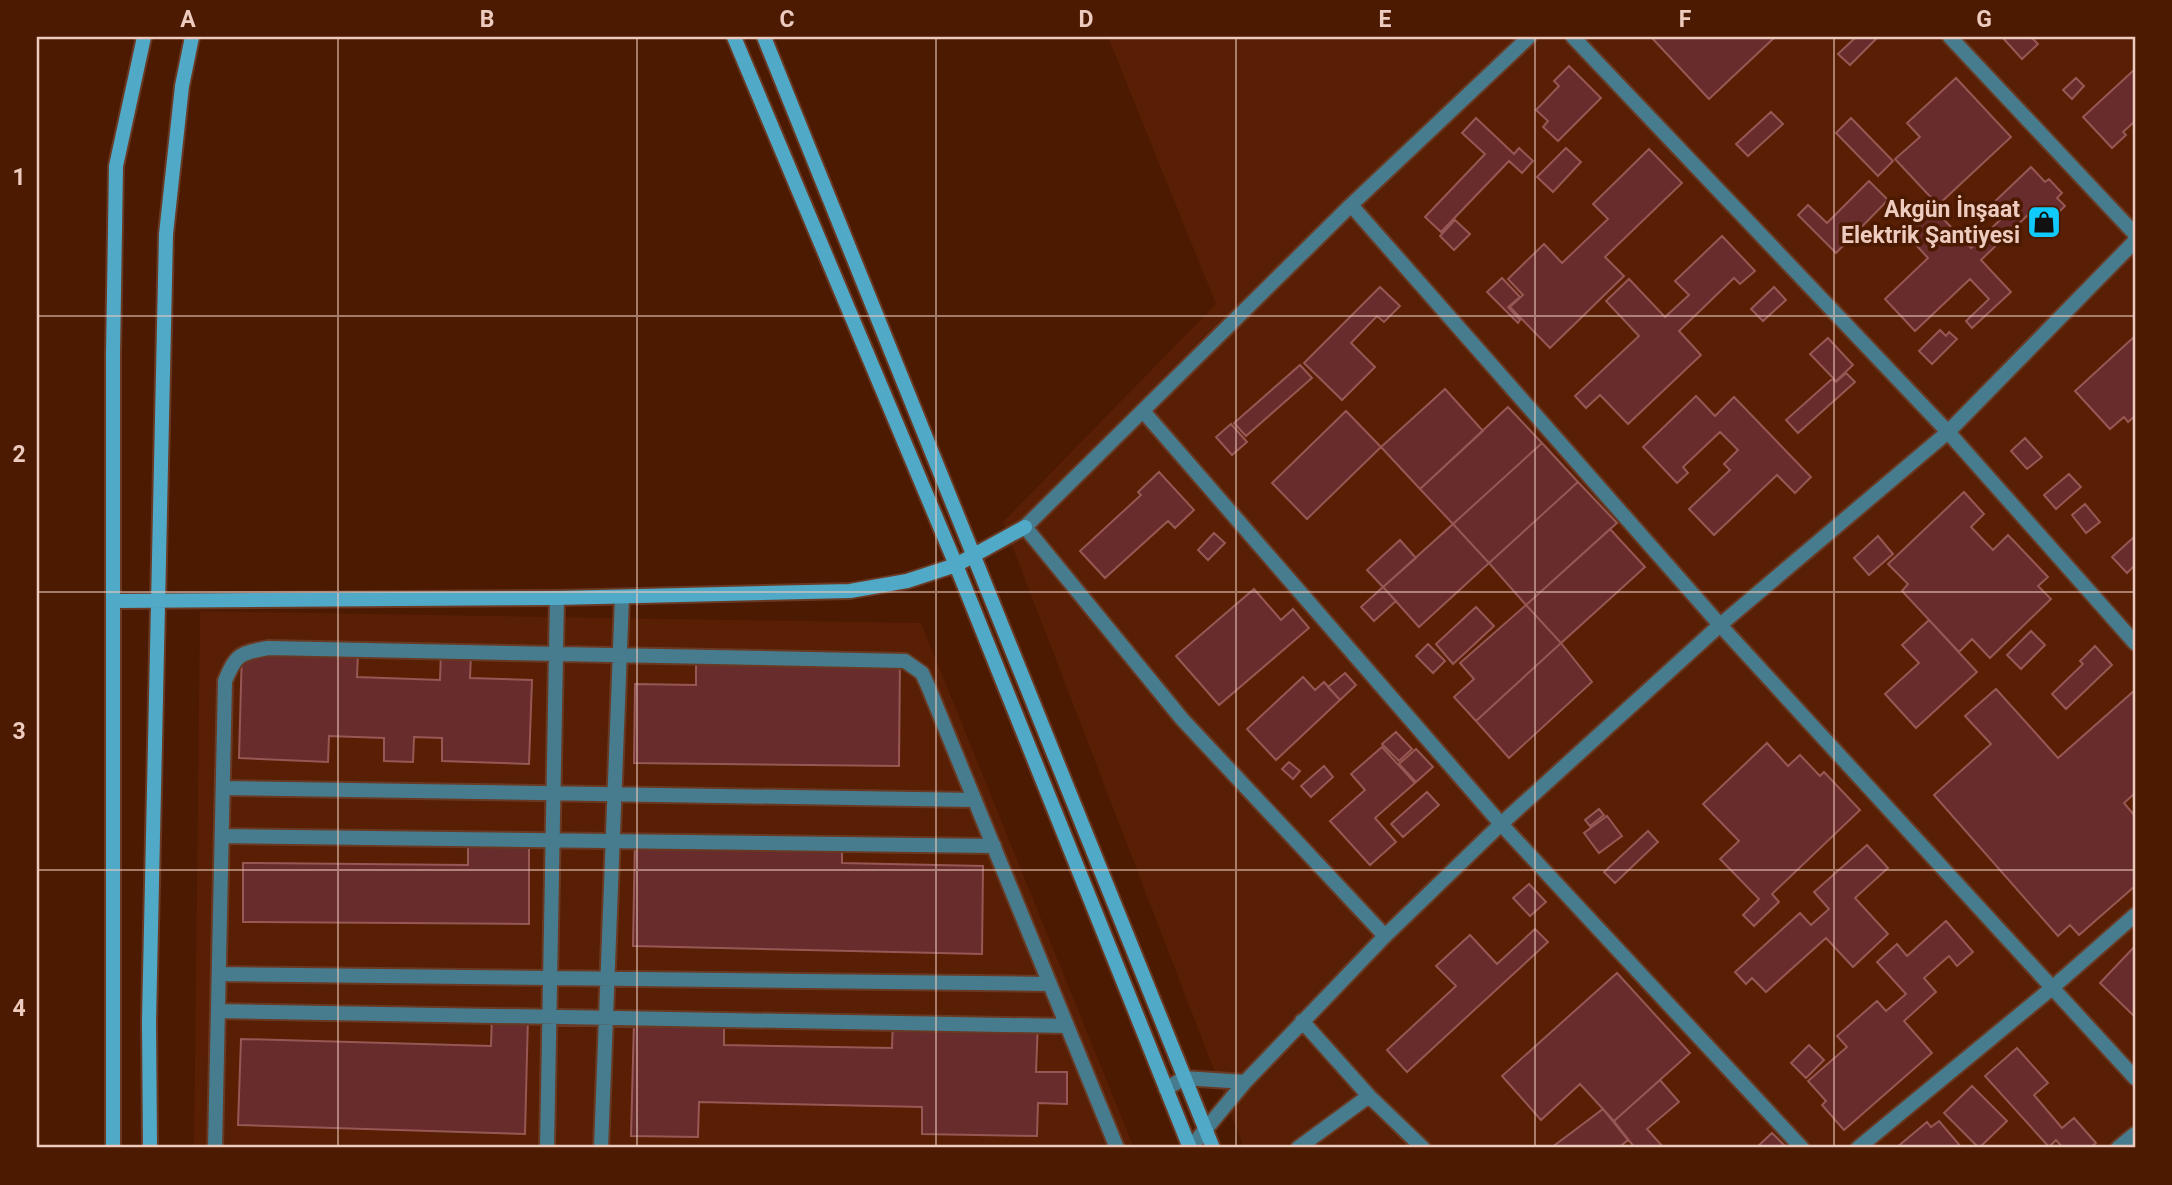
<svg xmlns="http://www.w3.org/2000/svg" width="2172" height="1185" font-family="Roboto,sans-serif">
  <rect width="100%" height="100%" fill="#4c1901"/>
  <path fill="#581f04" d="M1108,37H2135V1148H1244L1003,522L1216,304Z
    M200,611L921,623L1134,1148H194Z"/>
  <path fill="#672c2b" stroke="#975855" stroke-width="2" d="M1651,37H1775L1709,99Z
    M1856,37H1878L1850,65L1838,54Z
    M2002,37H2031L2038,44L2022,59Z
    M1569,66L1601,98L1558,141L1543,127L1548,121L1536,110L1559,86L1554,81Z
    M2135,69V121L2123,132L2126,135L2112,148L2083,117Z
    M1956,78L2011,137L1938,205L1895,159L1920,137L1907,123Z
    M2076,78L2084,86L2072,99L2063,90Z
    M1771,112L1783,124L1748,156L1736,144Z
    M1476,118L1514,154L1519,148L1533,161L1522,173L1509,161L1441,232L1425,217L1485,154L1462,133Z
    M1851,118L1893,161L1878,176L1836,133Z
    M1566,148L1581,162L1553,192L1537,177Z
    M1649,149L1682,183L1605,257L1624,276L1550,348L1510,307L1523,295L1508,279L1544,244L1562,263L1608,219L1593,204Z
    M2031,167L2045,182L2049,179L2062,193L2057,198L2065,206L2045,225L2032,211L1981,260L2011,292L1972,328L1966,321L1989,299L1970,279L1915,331L1885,299L1928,258L1903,231L1930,205L1971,248L2000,220L1988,208Z
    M1869,181L1888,200L1836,253L1798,215L1808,205L1827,223Z
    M1455,220L1470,234L1454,250L1440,236Z
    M1722,236L1755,271L1740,284L1734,278L1679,331L1701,355L1628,424L1600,395L1586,408L1575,396L1639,336L1606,301L1629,279L1665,317L1689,295L1675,281Z
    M1502,278L1520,297L1508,307L1520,320L1518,323L1487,292Z
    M1380,287L1400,306L1384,322L1377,316L1351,343L1375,367L1342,400L1304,363Z
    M1774,287L1786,300L1763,321L1751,309Z
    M1940,330L1946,336L1949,332L1957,339L1932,364L1919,351Z
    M2135,336V416L2128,422L2124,417L2110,429L2075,391Z
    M1828,338L1853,365L1836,381L1810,354Z
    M1300,365L1312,378L1246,436L1234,423Z
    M1846,373L1855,382L1798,433L1786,420L1832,379L1836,382Z
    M1445,389L1483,431L1420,489L1381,447Z
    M1696,396L1715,416L1734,397L1811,477L1795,493L1777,475L1714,535L1689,509L1730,470L1724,464L1738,450L1720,432L1683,467L1688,473L1677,483L1643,447Z
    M1508,407L1542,443L1453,524L1420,489Z
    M1346,411L1381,447L1307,519L1272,483Z
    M1231,424L1247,442L1232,455L1216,437Z
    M2025,438L2042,457L2027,469L2011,451Z
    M1542,443L1578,482L1489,563L1453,524Z
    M1159,472L1194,510L1175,528L1168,521L1105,578L1080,551L1141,495L1138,492Z
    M2069,474L2081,487L2056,509L2044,495Z
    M1578,482L1617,523L1526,605L1489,563Z
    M1964,492L1984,514L1971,527L1993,550L2008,535L2048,577L2038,586L2051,599L1990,658L1972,639L1959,652L1902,591L1908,584L1888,564Z
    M2085,504L2100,522L2086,533L2072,515Z
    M1453,524L1489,563L1419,627L1383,587Z
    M1610,529L1645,567L1561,643L1526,605Z
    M1214,533L1225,543L1208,560L1198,550Z
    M1878,536L1893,554L1869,575L1854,558Z
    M2135,536V565L2127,573L2112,557Z
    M1400,540L1416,558L1383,587L1367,570Z
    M1383,587L1396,601L1374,621L1361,607Z
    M1254,589L1281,620L1293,609L1309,628L1219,705L1176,656Z
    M1526,605L1561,643L1476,721L1454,697L1474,679L1460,663Z
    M1476,607L1494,626L1453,664L1436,644Z
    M1929,620L1977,672L1916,728L1885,694L1919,663L1902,645Z
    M2031,631L2045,645L2021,669L2007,655Z
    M1561,643L1592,682L1509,758L1476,721Z
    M1428,644L1445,661L1433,673L1416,656Z
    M2095,646L2112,665L2066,709L2052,694L2083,664L2080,661Z
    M242,649L358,653L357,677L440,680L441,652L471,653L470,678L532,680L529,764L442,761V738L414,737L413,762L384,761V738L329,736L328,762L239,758Z
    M696,652L900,655L899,766L634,763L635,684L696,685Z
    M1345,673L1356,685L1340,700L1328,687Z
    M1303,677L1315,690L1324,682L1340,700L1276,760L1247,729Z
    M1996,689L2058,758L2135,690V793L2124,803L2135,816V886L2079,935L2070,925L2058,936L1934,795L1991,744L1965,716Z
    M1396,732L1412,749L1399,761L1382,744Z
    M1767,743L1788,766L1800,755L1820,776L1824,772L1860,810L1772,894L1779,902L1754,926L1743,915L1759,899L1720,859L1739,841L1703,804Z
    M1382,747L1415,783L1375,818L1396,842L1370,865L1330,821L1365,790L1351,774Z
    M1416,749L1433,767L1416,782L1399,764Z
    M1289,762L1300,771L1293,779L1282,769Z
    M1324,766L1333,777L1311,797L1301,786Z
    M1427,792L1439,805L1403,837L1391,824Z
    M1599,809L1604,815L1590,826L1585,820Z
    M1607,816L1622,836L1599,853L1584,833Z
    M1648,831L1658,842L1615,883L1604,872Z
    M468,835H529V924L243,922V863L468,865Z
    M635,838L842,843V863L983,866L982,954L633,946Z
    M1867,845L1888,868L1855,898L1888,934L1853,967L1826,938L1766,992L1752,978L1746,984L1735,972L1800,913L1811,925L1829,909L1814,892Z
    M1529,884L1546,902L1530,916L1513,898Z
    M1946,921L1973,952L1957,966L1949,956L1924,978L1936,992L1904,1021L1932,1053L1844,1130L1822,1105L1826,1101L1808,1081L1847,1047L1837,1036L1877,1001L1886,1011L1906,994L1877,962L1897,944L1907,956Z
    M1535,929L1548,942L1407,1072L1387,1050L1456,986L1436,966L1470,935L1497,964Z
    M2135,946V1017L2100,983Z
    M1617,973L1690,1053L1614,1121L1580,1084L1541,1120L1502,1076Z
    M492,1014L528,1015L525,1134L238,1125L241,1039L491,1046Z
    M893,1018L1038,1021L1036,1072H1067V1104L1038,1103L1037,1136L922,1134V1107L699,1102L698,1137L631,1136L634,1021L724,1023V1045L892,1048Z
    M1809,1045L1824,1060L1806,1078L1791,1063Z
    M2017,1048L2048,1083L2034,1095L2062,1128L2074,1118L2096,1143L2090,1148H2063L2056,1140L2049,1147L1985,1076Z
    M1660,1080L1679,1102L1647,1129L1664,1148H1635L1614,1121Z
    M1972,1086L2007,1121L1979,1148L1944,1113Z
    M1603,1109L1628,1140L1618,1148H1551Z
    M1939,1121L1962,1148H1896L1927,1122L1931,1127Z
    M1772,1133L1787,1148H1756Z"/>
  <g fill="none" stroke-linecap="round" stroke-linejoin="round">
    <g stroke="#693923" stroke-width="18">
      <path id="street" d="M1573,37L1948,432L2135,643
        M1950,37L2135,234
        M1351,205L1720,625L2135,1078
        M1143,411L1501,824L1802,1148
        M223,788L975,800
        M222,836L994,846
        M1385,936L1182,719L1025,527L1351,205L1529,37
        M219,974L1050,984
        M218,1011L1067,1026
        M1302,1021L1369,1096L1423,1148
        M1245,1082L1385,936L1501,824L1720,625L1948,432L2135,241
        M1166,1089L1184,1078L1245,1082L1190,1148
        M215,1148L225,681C236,654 240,653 268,648L905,661L922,673L928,686L1117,1148
        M547,1148L557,598
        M601,1148L622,597
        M1298,1148L1369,1096
        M1858,1148L2052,988L2135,915
        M2118,1148L2135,1134"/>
    </g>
    <g stroke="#693923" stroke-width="18">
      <path id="secondary" d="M734,37L956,565L1190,1148
        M764,37L1213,1148
        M113,601L557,598L850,591L907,581L956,565L1025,527
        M113,1148V355L116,166L144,37
        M150,1148L149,1021L166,234L182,86L192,37"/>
    </g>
    <use href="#street" stroke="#477c8e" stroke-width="14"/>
    <use href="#secondary" stroke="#50a9c7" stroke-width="14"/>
  </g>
  <path fill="none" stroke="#edcbbe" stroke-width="2" stroke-opacity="0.55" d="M338,37V1148M637,37V1148M936,37V1148M1236,37V1148M1535,37V1148M1834,37V1148M37,316H2135M37,592H2135M37,870H2135"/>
  <defs>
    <g id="shop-square" transform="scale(1.75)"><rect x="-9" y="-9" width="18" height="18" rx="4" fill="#0fcafa" stroke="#4c1901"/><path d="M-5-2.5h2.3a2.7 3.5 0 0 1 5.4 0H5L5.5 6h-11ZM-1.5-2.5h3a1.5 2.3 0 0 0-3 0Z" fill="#111"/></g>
  </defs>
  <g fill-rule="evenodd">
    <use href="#shop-square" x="2044" y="222"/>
  </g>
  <g text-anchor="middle" stroke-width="7" stroke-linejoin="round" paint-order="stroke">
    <g font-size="23" font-weight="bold" fill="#edcbbe" stroke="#4c1901" text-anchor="end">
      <text x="2020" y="217">Akgün İnşaat<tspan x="2020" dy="26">Elektrik Şantiyesi</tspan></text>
    </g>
  </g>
  <rect width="2172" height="1185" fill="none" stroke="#4c1901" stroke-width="77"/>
  <rect x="38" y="38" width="2096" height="1108" fill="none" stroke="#edcbbe" stroke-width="2.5"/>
  <g font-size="23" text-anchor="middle" font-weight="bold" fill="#edcbbe">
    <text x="188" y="27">A</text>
    <text x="487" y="27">B</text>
    <text x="787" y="27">C</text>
    <text x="1086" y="27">D</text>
    <text x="1385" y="27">E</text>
    <text x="1685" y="27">F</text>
    <text x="1984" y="27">G</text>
    <text x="19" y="185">1</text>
    <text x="19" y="462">2</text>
    <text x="19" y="739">3</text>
    <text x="19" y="1016">4</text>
  </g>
</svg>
